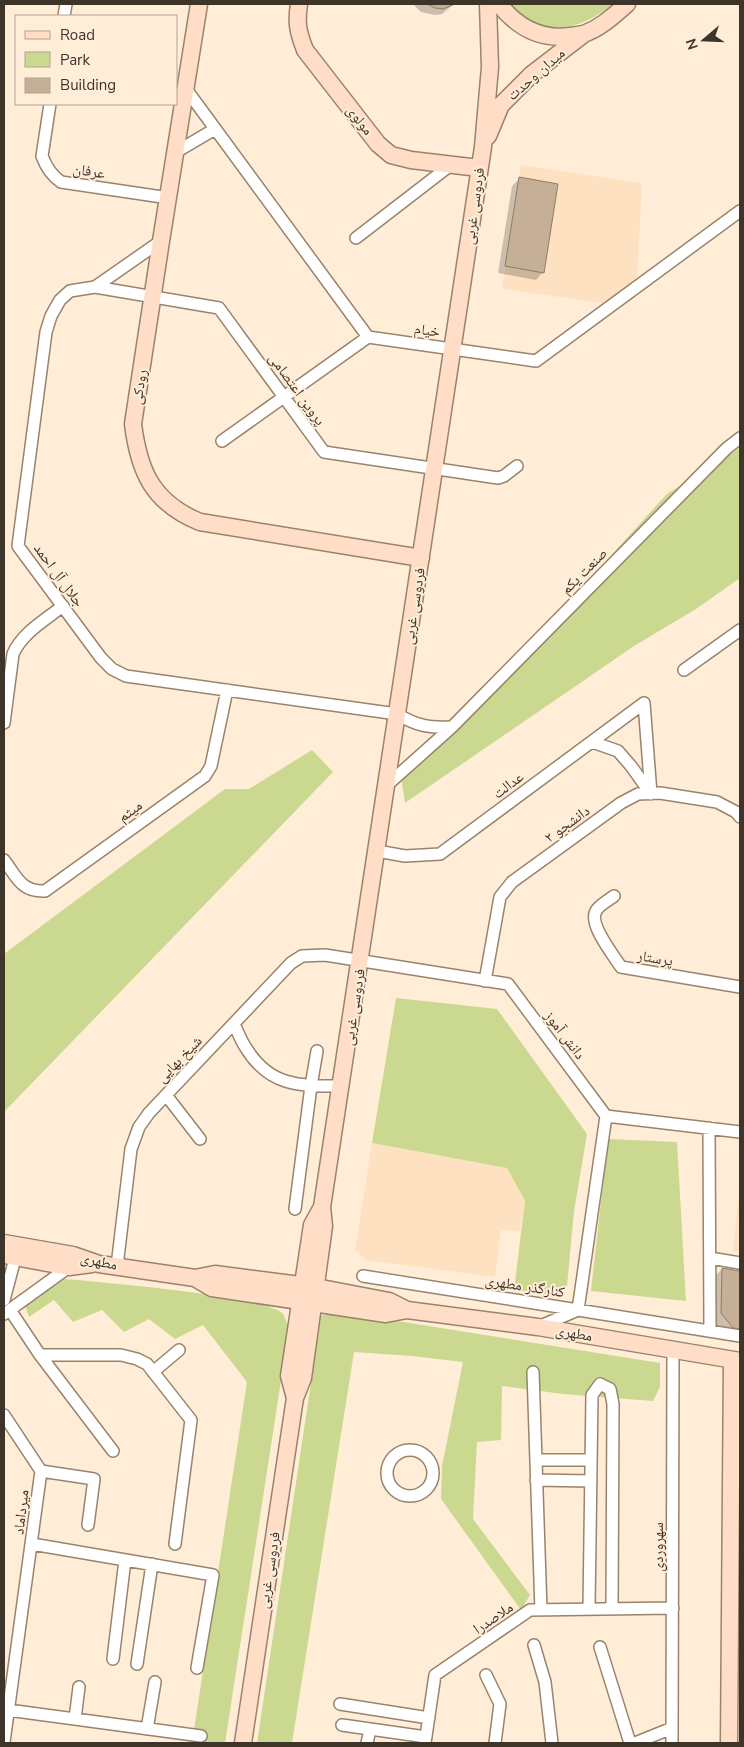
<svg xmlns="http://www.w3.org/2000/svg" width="744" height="1747" font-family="'Nunito Sans','Noto Naskh Arabic',sans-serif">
  <rect width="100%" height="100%" fill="#ffedd8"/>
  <path fill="#fde1c1" d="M521,165L642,183L637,280L602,303L502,289Z
    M372,1143L507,1168L525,1201L520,1232L501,1229L495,1277L365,1260L355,1250Z
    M740,1184V1252L733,1251Z"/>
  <path fill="#cad98f" d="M510,4H612C589,24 560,35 530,21C523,18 516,9 510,4Z
    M740,448V578L696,609L634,646L405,803L401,776L564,607L667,494Z
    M312,750L333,772L4,1112V954L225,789H249Z
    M396,998L497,1009L587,1134L574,1211L567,1286L557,1296L514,1290L525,1201L507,1168L372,1143Z
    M608,1139L677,1142L686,1301L591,1291Z
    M65,1279C98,1282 268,1296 283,1314C286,1318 287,1325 289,1329L225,1743H192L247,1382L203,1325L175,1339L149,1319L124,1332L102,1310L73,1322L54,1300L29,1317L25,1306Z
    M335,1311L660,1363V1387L653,1401L563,1394L502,1386L501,1440L477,1442L473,1519L530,1595L521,1610L441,1499L442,1466L463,1362L412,1356L354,1352L292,1743H257L321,1316Z"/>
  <path fill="#0003" d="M413,4H454L442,14L435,15L421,12Z
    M519,179L543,272L536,280L498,273L512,186Z
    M722,1269L740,1272V1340L723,1338L711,1323L712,1279Z"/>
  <path fill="#c5b097" stroke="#907c64" d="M427,4H455L443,9L435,8Z
    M519,177L558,184L544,273L505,266Z
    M722,1268L740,1271V1329L733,1328L721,1313Z"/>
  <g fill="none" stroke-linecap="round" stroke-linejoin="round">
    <g stroke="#98846c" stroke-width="14">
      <path id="street" d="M64,16L66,4
        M186,89L368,337L536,361L740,211
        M50,104L42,156C46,167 51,175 61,182L169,198
        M176,152L215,129
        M356,238L452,164
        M95,287L161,241
        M222,441L368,337
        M684,670L740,630
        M4,723L13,654C22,633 45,620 63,606
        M452,727C429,728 417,726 397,714L126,676L112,669L101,658L18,546L46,332L51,316L60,300L70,291L95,287L219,308L324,452L498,478L504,476L517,466
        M592,742L618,751L631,766L651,794L644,703
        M386,786L452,727L727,448L740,438
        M377,851L405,856L440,854L644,703
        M4,860C17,877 21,892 45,891L205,776L211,766L227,690
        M614,896C609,900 599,905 596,911C588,924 614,956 621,967L740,987
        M485,981L500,897L512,882L621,803L638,794L660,793L717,802L736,812L740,817
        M234,1024C238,1032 241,1041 246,1048C270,1087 300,1086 342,1086
        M166,1095L200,1139
        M709,1128L710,1330
        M295,1209L311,1086L317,1051
        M710,1258L740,1263
        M117,1266L131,1149L139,1127L149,1113L291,963L302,956L325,955L508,984L606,1116L740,1132
        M363,1276L578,1310L606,1116
        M4,1300L17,1251
        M10,1310L40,1355L113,1451
        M4,1314L69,1267L70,1264
        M538,1327L578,1310L740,1336
        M40,1355H121L137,1359L147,1364L191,1420L175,1544
        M153,1372L179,1350
        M533,1372L541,1610
        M4,1415L41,1471L4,1742
        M387 1473a23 23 0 1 1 46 0a23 23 0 1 1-46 0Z
        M536,1460H591
        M41,1471L94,1479L88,1525
        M536,1480L591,1481
        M32,1544L213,1575L197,1668
        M589,1609L592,1395L600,1384L610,1389L613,1404L612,1609
        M534,1645L545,1682L552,1743
        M600,1647L630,1743
        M113,1659L125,1560
        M137,1664L152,1564
        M486,1675L500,1704L495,1743
        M340,1704L429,1718
        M8,1710L201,1736
        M75,1719L79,1687
        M342,1725L426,1737
        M147,1729L155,1682
        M367,1743L370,1730
        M425,1743L435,1675L530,1610L673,1608
        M635,1743L672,1728
        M672,1743L673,1350"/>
    </g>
    <g stroke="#98846c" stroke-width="19">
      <path id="secondary" d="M199,4L161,241L133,424C139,472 153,503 200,522L421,558
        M299,4C296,23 298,32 305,50L378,144L391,155L411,160L479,168
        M499,4C517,27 540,40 570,36C575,35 581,35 586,33C602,27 614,15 627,4
        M488,136L501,105L532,74L584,34
        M4,1243L73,1255L99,1264L195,1278L215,1274L316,1287L389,1301L407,1310
        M4,1255L69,1267L92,1264
        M195,1278L212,1288L386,1314L407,1310L538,1327L740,1361
        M295,1398L289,1376L312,1225L322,1207
        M243,1743L295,1398L303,1378L324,1226L322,1207L483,147L490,67L488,4
        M729,1743L732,1360"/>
    </g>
    <use href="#street" stroke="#fff" stroke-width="11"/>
    <use href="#secondary" stroke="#ffddc6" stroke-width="16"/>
  </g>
  <g text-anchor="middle" stroke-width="4" stroke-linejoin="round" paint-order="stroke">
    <g font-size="15" fill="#3d342a" stroke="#ffedd8">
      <text transform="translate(536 74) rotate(-41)" y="5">میدان وحدت</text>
      <text transform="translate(360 120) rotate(52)" y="5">مولوی</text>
      <text transform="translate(89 171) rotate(9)" y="5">عرفان</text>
      <text transform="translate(474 206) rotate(-82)" y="5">فردوسی غربی</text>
      <text transform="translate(427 330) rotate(8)" y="5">خیام</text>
      <text transform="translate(139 387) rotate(-81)" y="5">رودکی</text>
      <text transform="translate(297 389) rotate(54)" y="5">پروین اعتصامی</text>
      <text transform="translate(584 571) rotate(-45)" y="5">صنعت یکم</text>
      <text transform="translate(59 575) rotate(54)" y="5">جلال آل احمد</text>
      <text transform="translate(414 606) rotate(-81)" y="5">فردوسی غربی</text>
      <text transform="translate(508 785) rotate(-37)" y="5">عدالت</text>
      <text transform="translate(130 811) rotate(-36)" y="5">میثم</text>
      <text transform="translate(567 824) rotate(-36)" y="5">دانشجو ۲</text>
      <text transform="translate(655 958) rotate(9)" y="5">پرستار</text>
      <text transform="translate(354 1007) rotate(-81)" y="5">فردوسی غربی</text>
      <text transform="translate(565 1035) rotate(53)" y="5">دانش آموز</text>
      <text transform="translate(179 1059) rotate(-46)" y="5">شیخ بهایی</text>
      <text transform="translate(99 1261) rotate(13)" y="5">مطهری</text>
      <text transform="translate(525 1286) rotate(9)" y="5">کنارگذر مطهری</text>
      <text transform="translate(574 1333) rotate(10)" y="5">مطهری</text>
      <text transform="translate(21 1512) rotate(-83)" y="5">میرداماد</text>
      <text transform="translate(658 1547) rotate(-90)" y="5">سهروردی</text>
      <text transform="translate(269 1570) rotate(-81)" y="5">فردوسی غربی</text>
      <text transform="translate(493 1618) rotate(-34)" y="5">ملاصدرا</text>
    </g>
  </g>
  <rect width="744" height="1747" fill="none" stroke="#3d342a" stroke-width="10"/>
  <rect x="15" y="15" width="162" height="90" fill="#ffedd8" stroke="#b1a392"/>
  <rect x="25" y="31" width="25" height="8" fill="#ffddc6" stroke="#b1a392"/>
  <text x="60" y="40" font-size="15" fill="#3d342a">Road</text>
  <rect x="25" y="52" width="25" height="15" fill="#cad98f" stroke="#b1a392"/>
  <text x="60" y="65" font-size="15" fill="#3d342a">Park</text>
  <rect x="25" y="78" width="25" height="15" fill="#c5b097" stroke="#b1a392"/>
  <text x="60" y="90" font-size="15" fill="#3d342a">Building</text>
  <g transform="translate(704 40) rotate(251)" stroke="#ffedd8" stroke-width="4" paint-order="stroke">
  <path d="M0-4L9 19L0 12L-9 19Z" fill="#3d342a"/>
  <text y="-8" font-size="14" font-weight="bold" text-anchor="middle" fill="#3d342a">N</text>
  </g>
</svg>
